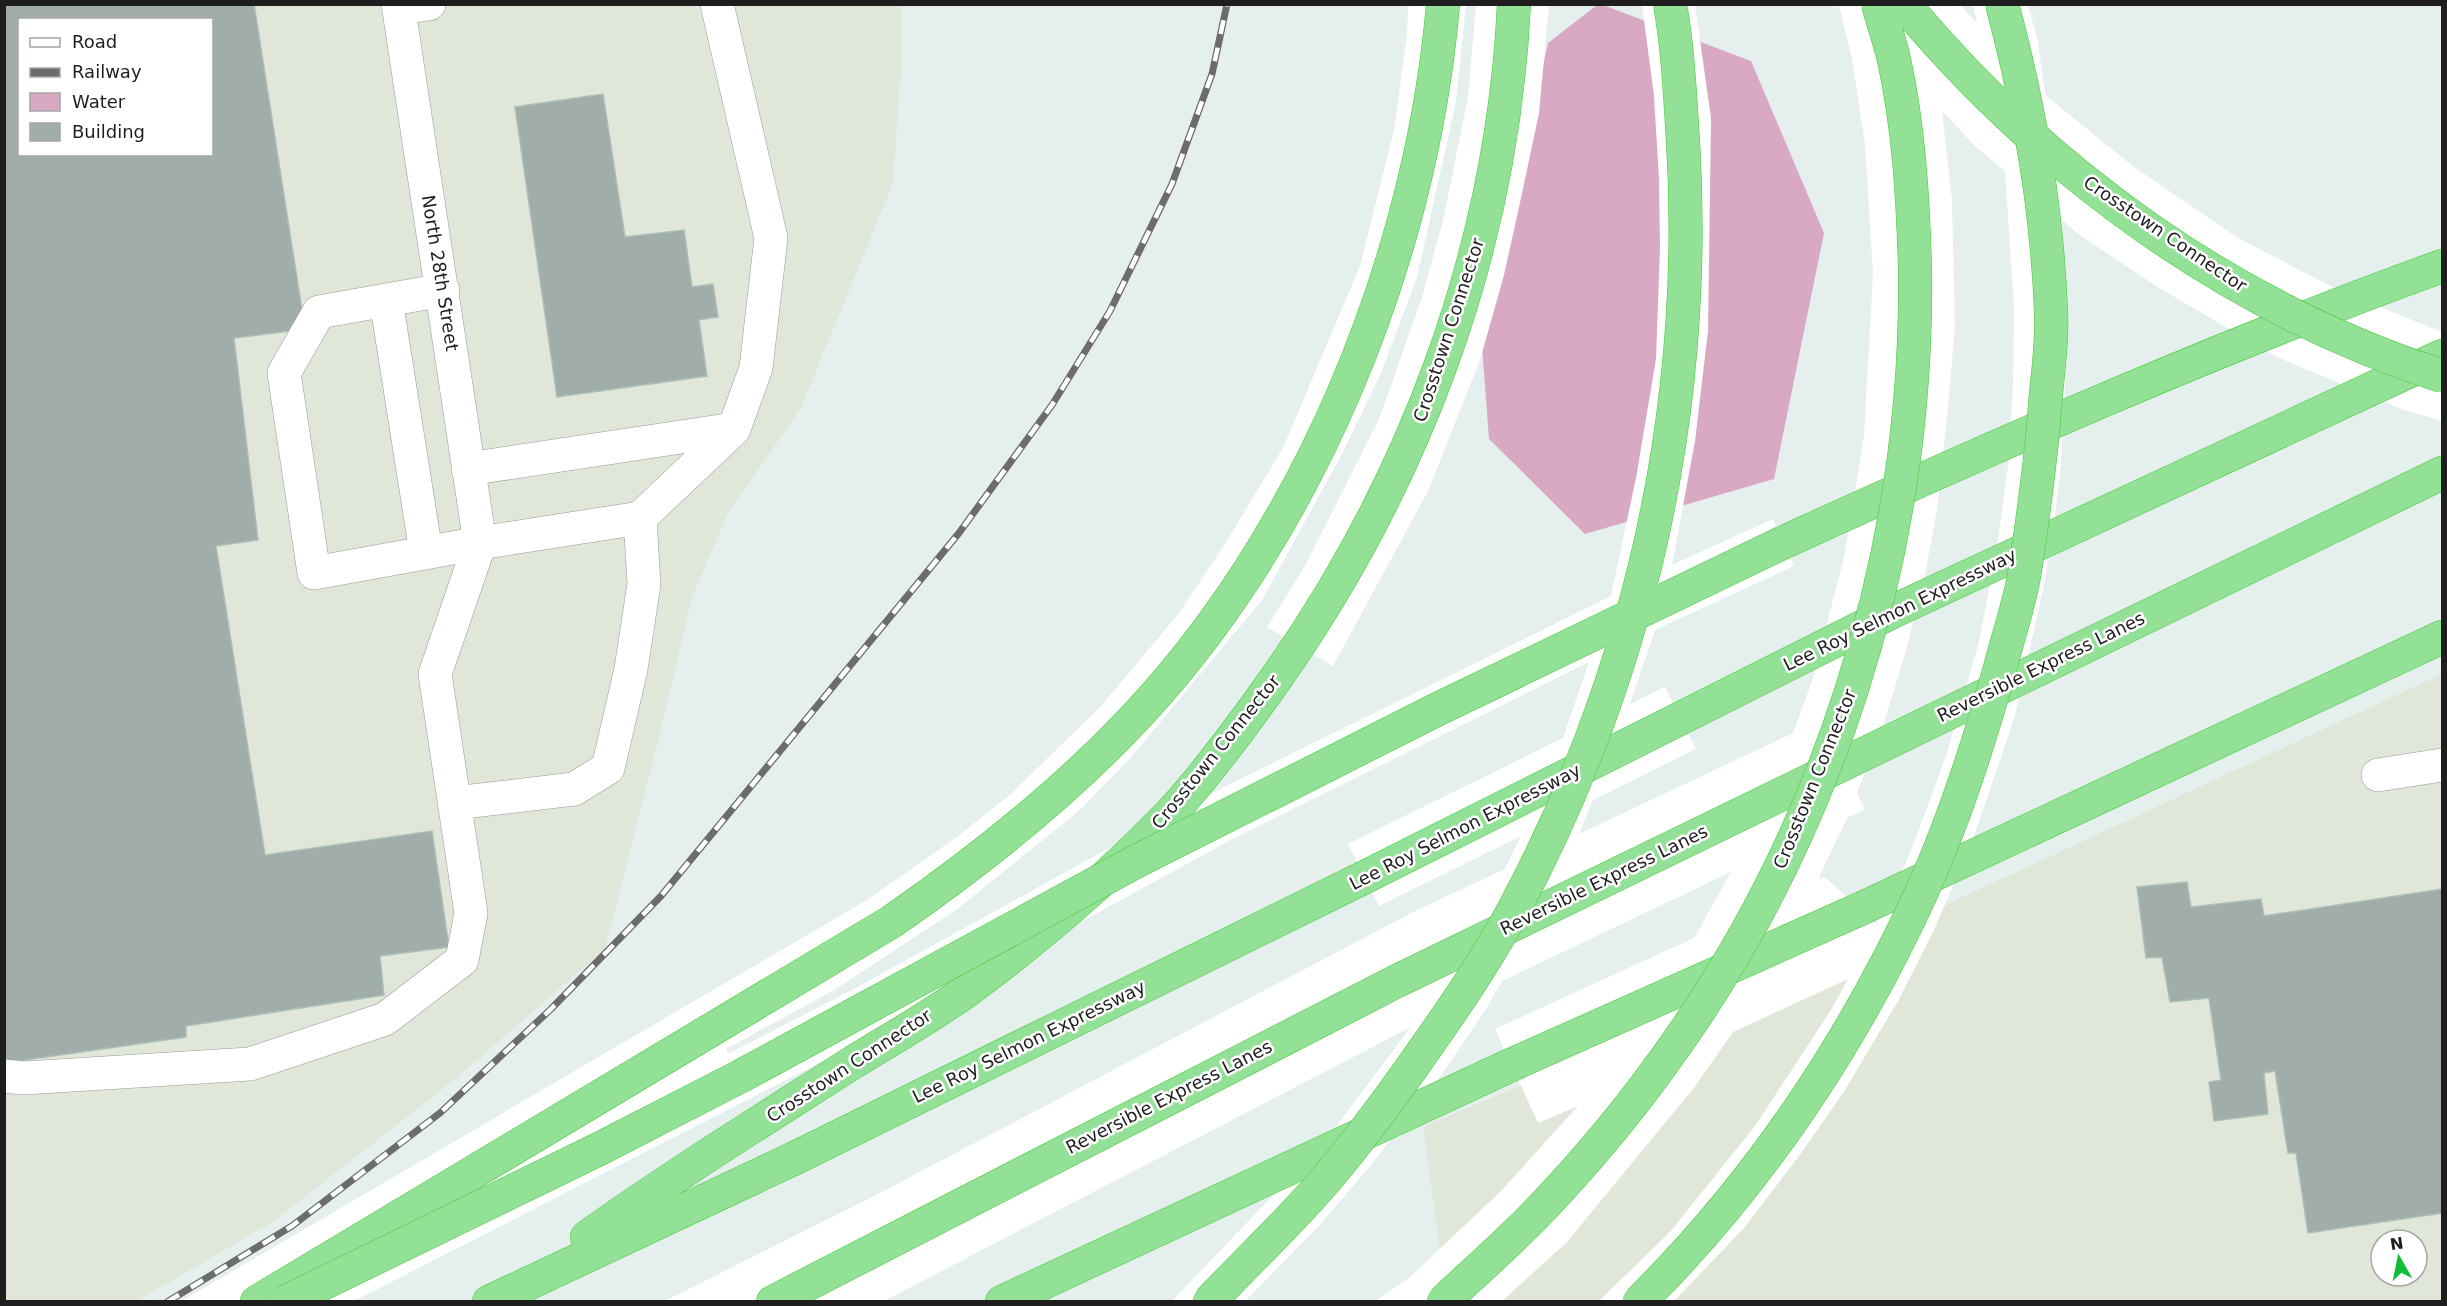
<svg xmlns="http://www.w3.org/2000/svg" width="2447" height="1306" font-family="'DejaVu Sans',sans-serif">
  <rect width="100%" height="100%" fill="#e5efee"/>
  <path fill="#e1e7d8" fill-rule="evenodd" d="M5,5H902V54L893,183L801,408L728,513L692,597L660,734L605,949L454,1080L274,1221L137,1301L5,1302ZM20,20H212V154H20Z
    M2442,674V1301H1447L1423,1127L1937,909ZM2381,1240H2417V1276H2381Z"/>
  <path fill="#d9a9c3" d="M1597,5H1603L1751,61L1824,233L1774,479L1585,534L1489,439L1482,346L1548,43Z"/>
  <path fill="#fff" fill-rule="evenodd" d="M1408,5H1466L1456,102L1417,277L1381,373L1343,452L1262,600L1132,756L1080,810L956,910L834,990L726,1049L728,1054L852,990L1182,808L1611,596L1636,478L1656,359L1660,248L1659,179L1654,96L1642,5H1695L1711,118L1708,331L1695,441L1672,565L1773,519L1794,566L1655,630L1630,704L1665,687L1696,749L1593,800L1579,834L1793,733L1813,678L1845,553L1864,436L1873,273L1865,144L1852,59L1839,5H1960L1977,23L1973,5H2028L2038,42L2045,95L2134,167L2238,238L2340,291L2442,332V421L2404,410L2277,357L2156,286L2078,234L2062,220L2067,346L2061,464L2053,533L2043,589L2015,716L1973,839L1934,930L1898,1001L1843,1093L1799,1156L1744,1228L1674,1301H1599L1670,1232L1755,1126L1831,1010L1848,979L1733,1032L1693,1089L1566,1243L1502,1301H1376L1410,1277L1501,1191L1578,1106L1538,1123L1495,1029L1694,938L1731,872L1502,981L1486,1009L1440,1077L1370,1166L1318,1227L1245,1301H1172L1325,1141L1411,1027L884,1301H665L874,1196L1417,910L1505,869L1521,836L1379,906L1348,844L1563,738L1589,662L1227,842L882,1031L354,1301L180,1302L867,900L957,837L1012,793L1102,705L1180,612L1225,544L1283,448L1360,266L1394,130L1407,36ZM1942,111L1976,147L2005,171L2014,307L2013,385L2008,466L1997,548L1979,642L1947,753L1911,851L1876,924L1825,877L1818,879L1847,818L1865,809L1857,793L1880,736L1905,654L1925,575L1937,509L1947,418L1955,327L1952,200Z
    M1476,5H1549L1539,113L1521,198L1504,275L1480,360L1428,491L1333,666L1267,627L1305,566L1380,417L1422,297L1443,221L1468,97Z"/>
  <path fill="#a1ada9" stroke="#a9bfb8" stroke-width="1.5" fill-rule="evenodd" d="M4,4H254L305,329L234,338L258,540L216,546L265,855L432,831L449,947L380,956L384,995L186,1026V1037L4,1063ZM20,20H212V154H20Z
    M603,94L625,237L684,230L692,287L713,284L718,317L699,320L707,376L557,397L515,107Z
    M2187,882L2191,907L2261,899L2264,916L2442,889V1213L2308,1233L2296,1153H2288L2275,1071L2264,1073L2268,1114L2214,1121L2209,1082L2221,1080L2209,998L2170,1002L2162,957L2146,958L2137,887Z"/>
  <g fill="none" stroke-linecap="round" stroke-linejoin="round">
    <g stroke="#989898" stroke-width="34">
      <path id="minor" d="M399,8L429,4
        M443,290L319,312L284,373L314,573L480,543L640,518L734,429
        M386,300L426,552
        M468,469L734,429L756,368L771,238L717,4
        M2378,775L2442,765
        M455,803L574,789L608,768L631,669L644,584L640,518
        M4,1076L24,1078L250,1064L385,1019L462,960L471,913L435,674L480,543L398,4"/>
    </g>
    <g stroke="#42cd32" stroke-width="34">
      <path id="highway" d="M1782,543C1999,444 2218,347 2442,266
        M587,1237C673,1176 763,1120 852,1063C891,1039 932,1016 969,989C1041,936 1109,877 1171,813C1206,775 1237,733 1267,691C1412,490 1502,254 1514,4
        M257,1302L891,922C975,864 1055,801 1126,727C1307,540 1421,262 1443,4
        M489,1302L795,1158L1365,877L1896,610L2442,356
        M773,1302L1395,982L2442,473
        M1002,1302L1511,1065L1858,910L2442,637"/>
    </g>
    <use href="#minor" stroke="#fff" stroke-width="33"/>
    <use href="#highway" stroke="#93e097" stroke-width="33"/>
    <g stroke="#6c6c6c" stroke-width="7">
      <path id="rail" d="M167,1302L292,1226L440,1113L551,1009L661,896L959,533L1052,405L1110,311L1172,184L1212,74L1227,4"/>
    </g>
    <use href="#rail" stroke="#fff" stroke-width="4.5" stroke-dasharray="14" stroke-linecap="butt"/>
    <g stroke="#42cd32" stroke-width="34" stroke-linecap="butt">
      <path id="highway-bridge" d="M1904,4C2045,173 2232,308 2442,376
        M285,1302L599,1149L741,1076L1135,862L1438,709L1782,543
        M1209,1302C1244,1265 1281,1230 1314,1193C1354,1148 1390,1099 1424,1050C1456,1005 1487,959 1513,911C1640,674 1699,409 1683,141C1680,95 1678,49 1670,4
        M1443,1302C1475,1272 1508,1243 1538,1212C1581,1167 1622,1119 1659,1068C1828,839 1919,553 1915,269C1913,199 1909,128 1894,60C1890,41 1883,23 1878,4
        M1639,1302C1758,1185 1854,1041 1923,889C1955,818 1979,743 2000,668C2007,641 2016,614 2022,586C2026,568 2028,549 2031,530C2036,493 2041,456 2044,418C2046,383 2053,346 2051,312C2047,208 2029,104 2002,4"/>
    </g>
    <use href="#highway-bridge" stroke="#93e097" stroke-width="33"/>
  </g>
  <g text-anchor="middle" stroke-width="5" stroke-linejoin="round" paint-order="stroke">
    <g font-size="18" fill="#1e1e1e" stroke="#fff">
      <text transform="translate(2165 234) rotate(34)" y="6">Crosstown Connector</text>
      <text transform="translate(440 273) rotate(81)" y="6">North 28th Street</text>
      <text transform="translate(1449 330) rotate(-72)" y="6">Crosstown Connector</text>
      <text transform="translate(1900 610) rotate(-26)" y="6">Lee Roy Selmon Expressway</text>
      <text transform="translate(2041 667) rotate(-26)" y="6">Reversible Express Lanes</text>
      <text transform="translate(1216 752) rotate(-51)" y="6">Crosstown Connector</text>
      <text transform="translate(1815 779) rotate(-68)" y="6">Crosstown Connector</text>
      <text transform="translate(1465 827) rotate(-27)" y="6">Lee Roy Selmon Expressway</text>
      <text transform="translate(1604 880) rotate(-26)" y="6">Reversible Express Lanes</text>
      <text transform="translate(1029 1042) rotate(-26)" y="6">Lee Roy Selmon Expressway</text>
      <text transform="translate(849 1066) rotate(-33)" y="6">Crosstown Connector</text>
      <text transform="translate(1169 1097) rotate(-27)" y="6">Reversible Express Lanes</text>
    </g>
  </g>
  <rect width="2447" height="1306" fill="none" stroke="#1e1e1e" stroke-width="12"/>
  <rect x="18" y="18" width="195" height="138" fill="#ffffff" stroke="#a5a5a5" stroke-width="1.5"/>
  <rect x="30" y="38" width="30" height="9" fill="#ffffff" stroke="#a5a5a5" stroke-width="1.5"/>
  <text x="72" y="48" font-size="18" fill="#1e1e1e">Road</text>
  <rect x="30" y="68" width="30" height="9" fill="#6c6c6c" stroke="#a5a5a5" stroke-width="1.5"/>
  <text x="72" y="78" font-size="18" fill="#1e1e1e">Railway</text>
  <rect x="30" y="93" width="30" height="18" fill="#d9a9c3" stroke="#a5a5a5" stroke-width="1.5"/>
  <text x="72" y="108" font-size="18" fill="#1e1e1e">Water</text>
  <rect x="30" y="123" width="30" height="18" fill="#a1ada9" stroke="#a5a5a5" stroke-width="1.5"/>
  <text x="72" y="138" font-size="18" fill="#1e1e1e">Building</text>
  <g transform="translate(2399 1258) rotate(351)"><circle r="28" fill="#ffffff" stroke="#a5a5a5" stroke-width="1.5"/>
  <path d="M0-4.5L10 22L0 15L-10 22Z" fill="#10bd39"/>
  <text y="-9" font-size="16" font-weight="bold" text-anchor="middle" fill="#1e1e1e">N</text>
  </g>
</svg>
